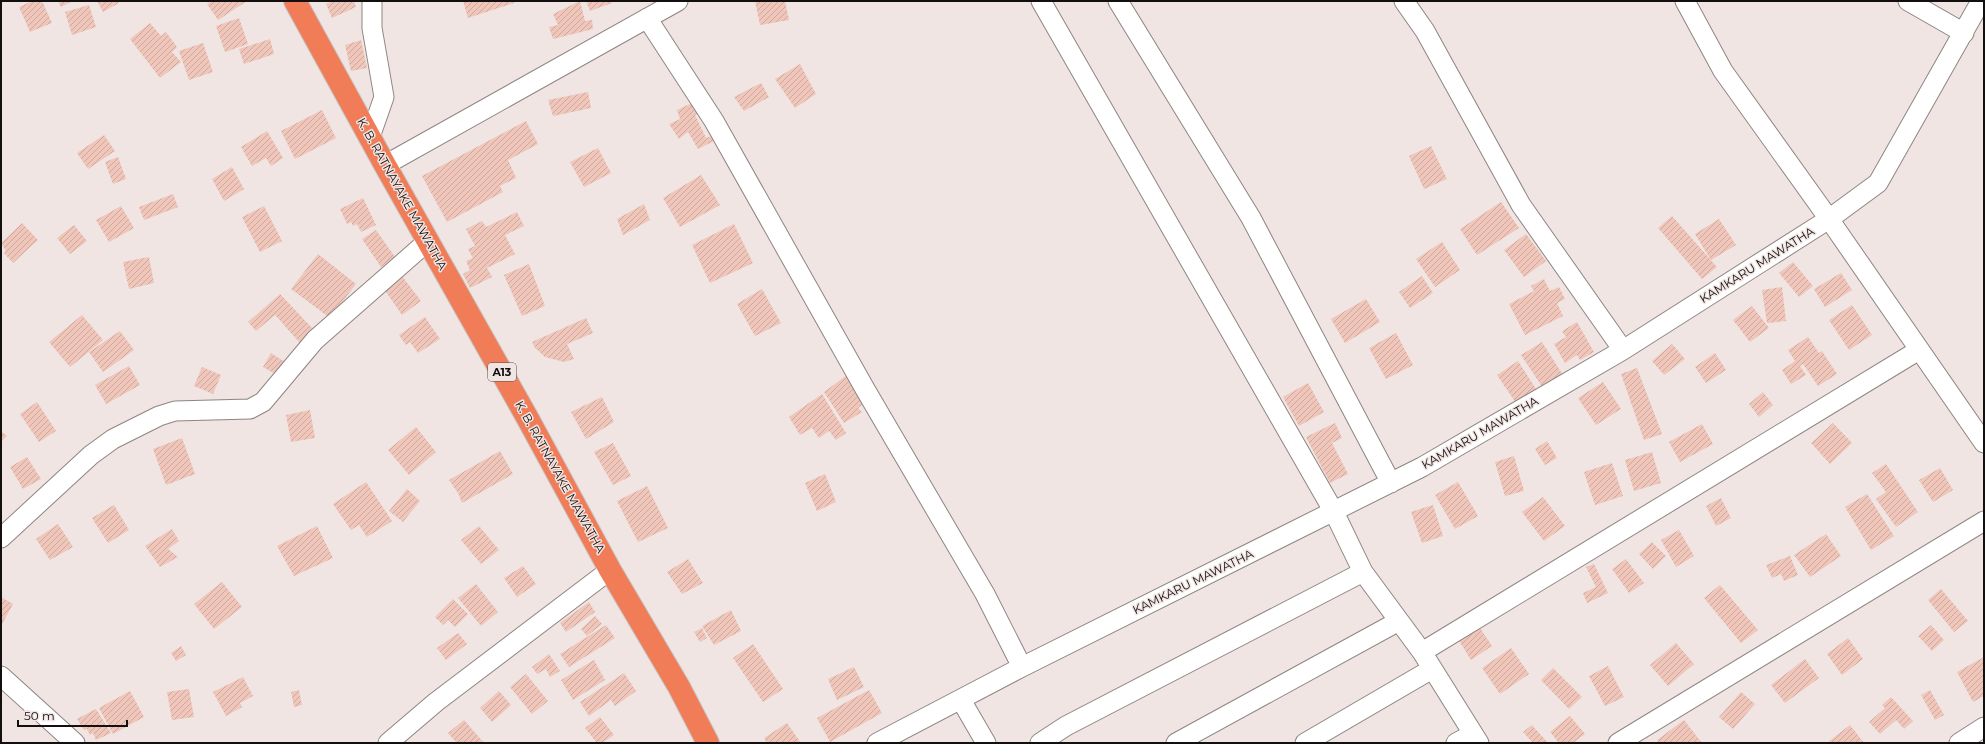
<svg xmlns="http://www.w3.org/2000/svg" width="1985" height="744" font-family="Montserrat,sans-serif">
  <defs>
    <pattern id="building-hatch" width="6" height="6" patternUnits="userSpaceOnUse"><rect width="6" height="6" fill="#efc6b9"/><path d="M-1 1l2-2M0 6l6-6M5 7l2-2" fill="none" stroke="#cca99e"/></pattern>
  </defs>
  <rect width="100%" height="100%" fill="#f0e5e2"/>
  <path fill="url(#building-hatch)" d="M32,1H42L52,23L30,32L19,7Z
    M58,1H73L61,7Z
    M97,1H118L119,3L103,12Z
    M212,1H247L218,20L207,4Z
    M332,1H354L356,7L332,18L326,4Z
    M463,1H513L514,3L468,18Z
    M580,1L585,21L592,20L593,29L553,39L549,27L558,25L553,14Z
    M586,1H611L612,3L590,11Z
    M755,1H785L789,20L760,25Z
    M89,5L96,27L72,35L65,12Z
    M239,18L248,44L225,52L216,26Z
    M150,23L161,36L166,32L177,47L172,52L181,62L160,78L130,39Z
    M270,39L274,54L244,64L239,49Z
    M361,40L367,68L351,71L345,45Z
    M203,43L213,72L189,80L179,51Z
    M800,64L816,94L795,108L775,79Z
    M761,83L769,97L744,111L734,97Z
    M588,92L591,108L553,116L548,100Z
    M692,103L698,113L695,115L706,138L712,136L714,141L698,149L688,132L679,139L669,124L680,119L677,110Z
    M322,110L336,138L295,159L281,131Z
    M526,121L538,144L508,160L516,178L500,186L503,192L447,222L422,176Z
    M267,131L283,158L271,166L266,158L252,166L241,147Z
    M104,135L115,151L88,169L77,153Z
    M1431,146L1447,179L1424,189L1409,156Z
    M598,148L611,173L584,187L570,162Z
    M118,157L126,179L113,184L105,162Z
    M232,167L244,189L224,201L212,179Z
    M701,175L720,205L680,227L663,198Z
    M173,194L178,207L144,220L139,207Z
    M363,198L376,225L361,232L357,224L353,226L351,222L347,224L340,209Z
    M1501,202L1519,228L1477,255L1460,229Z
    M644,204L650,220L623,235L617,219Z
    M121,206L134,228L109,242L96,220Z
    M264,206L282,241L260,252L242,217Z
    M517,212L524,226L505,235L515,254L487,268L492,277L470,288L463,274L470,270L466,261L473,258L468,249L475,246L466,229L482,221L486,227Z
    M1672,216L1717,267L1702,279L1658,228Z
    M1719,219L1736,245L1711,260L1695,234Z
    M22,223L38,240L13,263L4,253L6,251L1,243Z
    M734,224L753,263L710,283L692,245Z
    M74,225L87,241L70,254L57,238Z
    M376,230L395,257L381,267L362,239Z
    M1526,234L1546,261L1524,277L1504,250Z
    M1442,242L1460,270L1435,287L1416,259Z
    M318,254L356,284L330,318L291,289Z
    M149,257L154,283L129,289L123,262Z
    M1793,262L1813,286L1799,297L1779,273Z
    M529,264L545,306L522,316L504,275Z
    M1841,273L1852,290L1825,307L1814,289Z
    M402,276L421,301L402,315L384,289Z
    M1422,276L1433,293L1410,308L1399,292Z
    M1544,279L1550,291L1559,287L1565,299L1557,303L1563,316L1525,335L1509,304L1534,291L1531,286Z
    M1782,287L1786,321L1767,323L1762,290Z
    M762,289L781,323L755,336L737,304Z
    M280,294L314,330L300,343L275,315L256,331L248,322Z
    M1366,299L1380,322L1345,343L1331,319Z
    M1852,305L1872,335L1849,350L1829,320Z
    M1752,306L1769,328L1750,342L1733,320Z
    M82,315L103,340L70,367L49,342Z
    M425,317L440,339L418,353L410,342L406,345L399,335Z
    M586,318L593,333L567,344L574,359L564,362L545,357L535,348L532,342Z
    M1577,322L1594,352L1580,360L1577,355L1565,363L1554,344L1566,337L1562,331Z
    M120,331L134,350L103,372L89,352Z
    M1396,333L1413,365L1386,379L1369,348Z
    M1808,337L1819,353L1822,351L1837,374L1818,386L1803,364L1800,366L1806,375L1791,384L1782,370L1795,361L1788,350Z
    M1542,342L1563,375L1543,388L1521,355Z
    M1672,344L1685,359L1664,375L1652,361Z
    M271,353L285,362L277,375L263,367Z
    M1715,353L1726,370L1706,383L1695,367Z
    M1518,361L1536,389L1516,403L1497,375Z
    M129,366L140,385L106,404L95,385Z
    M202,367L221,375L213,394L194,386Z
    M1637,368L1662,434L1644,440L1621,374Z
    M847,375L865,403L858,408L862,412L844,423L824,392Z
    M1603,382L1621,409L1596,425L1578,398Z
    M1308,383L1324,412L1299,426L1283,397Z
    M1763,392L1773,405L1759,417L1749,404Z
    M822,394L846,433L836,440L829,431L819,438L812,428L800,435L789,417Z
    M602,397L614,422L586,439L571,412Z
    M37,402L56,431L39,442L20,414Z
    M310,410L315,438L291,442L286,415Z
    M1335,423L1342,438L1332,443L1348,474L1330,483L1306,437Z
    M1833,423L1852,443L1830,464L1811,443Z
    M1702,424L1713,444L1680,462L1669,442Z
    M416,427L436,452L409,475L388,450Z
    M1,431L7,436L1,442Z
    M182,438L195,474L166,485L153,449Z
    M1547,441L1557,458L1545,465L1535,449Z
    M613,443L631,476L613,485L594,452Z
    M500,451L513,474L462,503L458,493L449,480Z
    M1652,452L1661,483L1634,491L1625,460Z
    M1514,456L1524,491L1505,496L1495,462Z
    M27,457L41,479L23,489L10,467Z
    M1612,463L1623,496L1595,505L1584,472Z
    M1886,464L1918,512L1896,527L1876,499L1886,492L1872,473Z
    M1940,468L1953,490L1933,502L1919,480Z
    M825,474L836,502L817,511L805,483Z
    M366,482L392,521L367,537L359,525L351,530L333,504Z
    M1458,482L1478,516L1455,529L1435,495Z
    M647,486L668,528L638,542L617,501Z
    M407,489L420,501L403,522L389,511Z
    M1867,494L1894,536L1871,550L1845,507Z
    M1543,497L1565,526L1544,541L1522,512Z
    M1721,498L1731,518L1716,526L1706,506Z
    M114,505L129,530L108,543L92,518Z
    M1433,505L1443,536L1422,543L1411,512Z
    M58,524L73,547L50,560L36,539Z
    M317,526L333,558L294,576L277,546Z
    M479,526L499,550L481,564L461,540Z
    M172,529L179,541L168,549L178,557L160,567L145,546Z
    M1679,530L1694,556L1676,567L1661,540Z
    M1826,534L1841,556L1810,577L1794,555Z
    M1652,542L1666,556L1653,569L1639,554Z
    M1790,556L1798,575L1784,581L1781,574L1772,578L1766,565Z
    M688,559L703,583L682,594L667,572Z
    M1626,559L1644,583L1629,593L1612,569Z
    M1594,564L1608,593L1587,603L1583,593L1596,587L1586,567Z
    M523,566L536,584L517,597L504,578Z
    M222,582L242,607L214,629L194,604Z
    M476,584L498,612L481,626L458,598Z
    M1720,585L1758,630L1741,643L1704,598Z
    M1941,589L1968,621L1954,632L1928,600Z
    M1,597L13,604L1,626Z
    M453,599L468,614L455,627L448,620L443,625L435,617Z
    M589,602L595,612L566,632L560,623Z
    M731,610L741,631L714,645L702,626Z
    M595,616L602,624L587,636L581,629Z
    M1476,622L1492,646L1471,660L1456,636Z
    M606,625L615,638L569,667L560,654Z
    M1931,625L1944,640L1932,651L1918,636Z
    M702,628L707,638L700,642L694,632Z
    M458,633L467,644L446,660L437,648Z
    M1848,638L1863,659L1842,675L1827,654Z
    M1676,643L1694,664L1668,686L1650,665Z
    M753,644L783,689L763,702L733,658Z
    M181,646L186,655L176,661L171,653Z
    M1511,648L1529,674L1500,694L1482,668Z
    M549,654L560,671L550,677L546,669L537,674L532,667Z
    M1984,657V696L1973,702L1957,672Z
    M1805,659L1819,678L1785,703L1771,685Z
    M594,660L605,680L573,700L561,680Z
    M1608,666L1624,697L1605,706L1589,676Z
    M854,667L864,687L837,700L828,679Z
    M1553,668L1582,697L1569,709L1541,680Z
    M624,673L636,691L615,706L611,700L589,716L580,702Z
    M526,674L548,701L532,714L510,687Z
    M243,677L253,696L240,703L242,707L226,716L213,692Z
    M189,689L194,717L172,720L167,692Z
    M299,690L302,705L294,707L291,692Z
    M869,690L882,713L830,742L817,718Z
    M1930,690L1944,715L1935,720L1921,695Z
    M130,691L144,717L113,734L99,708Z
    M499,691L511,705L492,722L480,708Z
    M1741,692L1755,704L1733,729L1719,717Z
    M1891,697L1913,721L1904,729L1896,720L1880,734L1869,722L1885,708L1882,705Z
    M96,709L111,733L96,740L93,733L90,735L87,729L84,730L77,719Z
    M1570,716L1585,734L1573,743H1559L1550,732Z
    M600,717L614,735L602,743H597L585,728Z
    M464,720L484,743H457L448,733Z
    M1684,720L1702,743H1659L1657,740Z
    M787,723L801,743H767L764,738Z
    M1532,725L1548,743H1533L1523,732Z
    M1850,725L1864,743H1829L1828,742Z"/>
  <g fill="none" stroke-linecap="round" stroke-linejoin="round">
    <g stroke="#8e8582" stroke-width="21">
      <path id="minor" d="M1041,1L1334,512L1363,572L1422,652L1479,743
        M1118,1L1251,218L1391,483
        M1404,1L1425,31L1521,205L1623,350
        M1685,1L1723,71L1829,219L1984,443
        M1908,1L1964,33
        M647,18L714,121L865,389L985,594L1022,667
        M370,137L384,97L372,28V1
        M385,165L678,1
        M1,538L91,455L113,439L159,416L175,411L250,409L263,402L315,340L428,241
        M1422,652L1919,350
        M1,676L75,743
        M961,700L986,743
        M388,743L436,702L610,570
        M877,743L1022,667L1422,467L1623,350L1829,219L1878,183L1981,1
        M1040,743L1066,726L1363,572
        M1176,743L1399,621
        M1305,743L1432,669
        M1456,743L1473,734
        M1618,743L1984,521
        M1959,743L1984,727"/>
    </g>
    <g stroke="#c6c5c5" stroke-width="24">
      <path id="highway" d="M295,1L385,165L528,419L610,570L679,687L708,743"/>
    </g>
    <use href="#minor" stroke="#fff" stroke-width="19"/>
    <use href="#highway" stroke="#f07d58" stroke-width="22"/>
  </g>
  <g text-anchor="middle" stroke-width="3" stroke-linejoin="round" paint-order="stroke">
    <rect fill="#f0e5e2" stroke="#554f4e" stroke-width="1" x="488" y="363" width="28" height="18" rx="3"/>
    <g font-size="11" font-weight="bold" fill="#120f0e">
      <text x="502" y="376">A13</text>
    </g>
    <g font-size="12" fill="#120f0e" stroke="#f0e5e2">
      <text transform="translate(402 194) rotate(61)" y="4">K. B. RATNAYAKE MAWATHA</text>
      <text transform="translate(1757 265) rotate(-32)" y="4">KAMKARU MAWATHA</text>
      <text transform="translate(1480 433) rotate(-30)" y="4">KAMKARU MAWATHA</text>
      <text transform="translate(560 477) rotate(61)" y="4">K. B. RATNAYAKE MAWATHA</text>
      <text transform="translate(1193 582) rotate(-26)" y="4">KAMKARU MAWATHA</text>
    </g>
  </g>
  <rect width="1985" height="744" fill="none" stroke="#120f0e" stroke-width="4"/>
  <path d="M18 720v6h109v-6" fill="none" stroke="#120f0e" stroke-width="2"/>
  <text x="24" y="720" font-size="12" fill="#120f0e" stroke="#f0e5e2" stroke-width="3" paint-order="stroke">50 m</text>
</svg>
